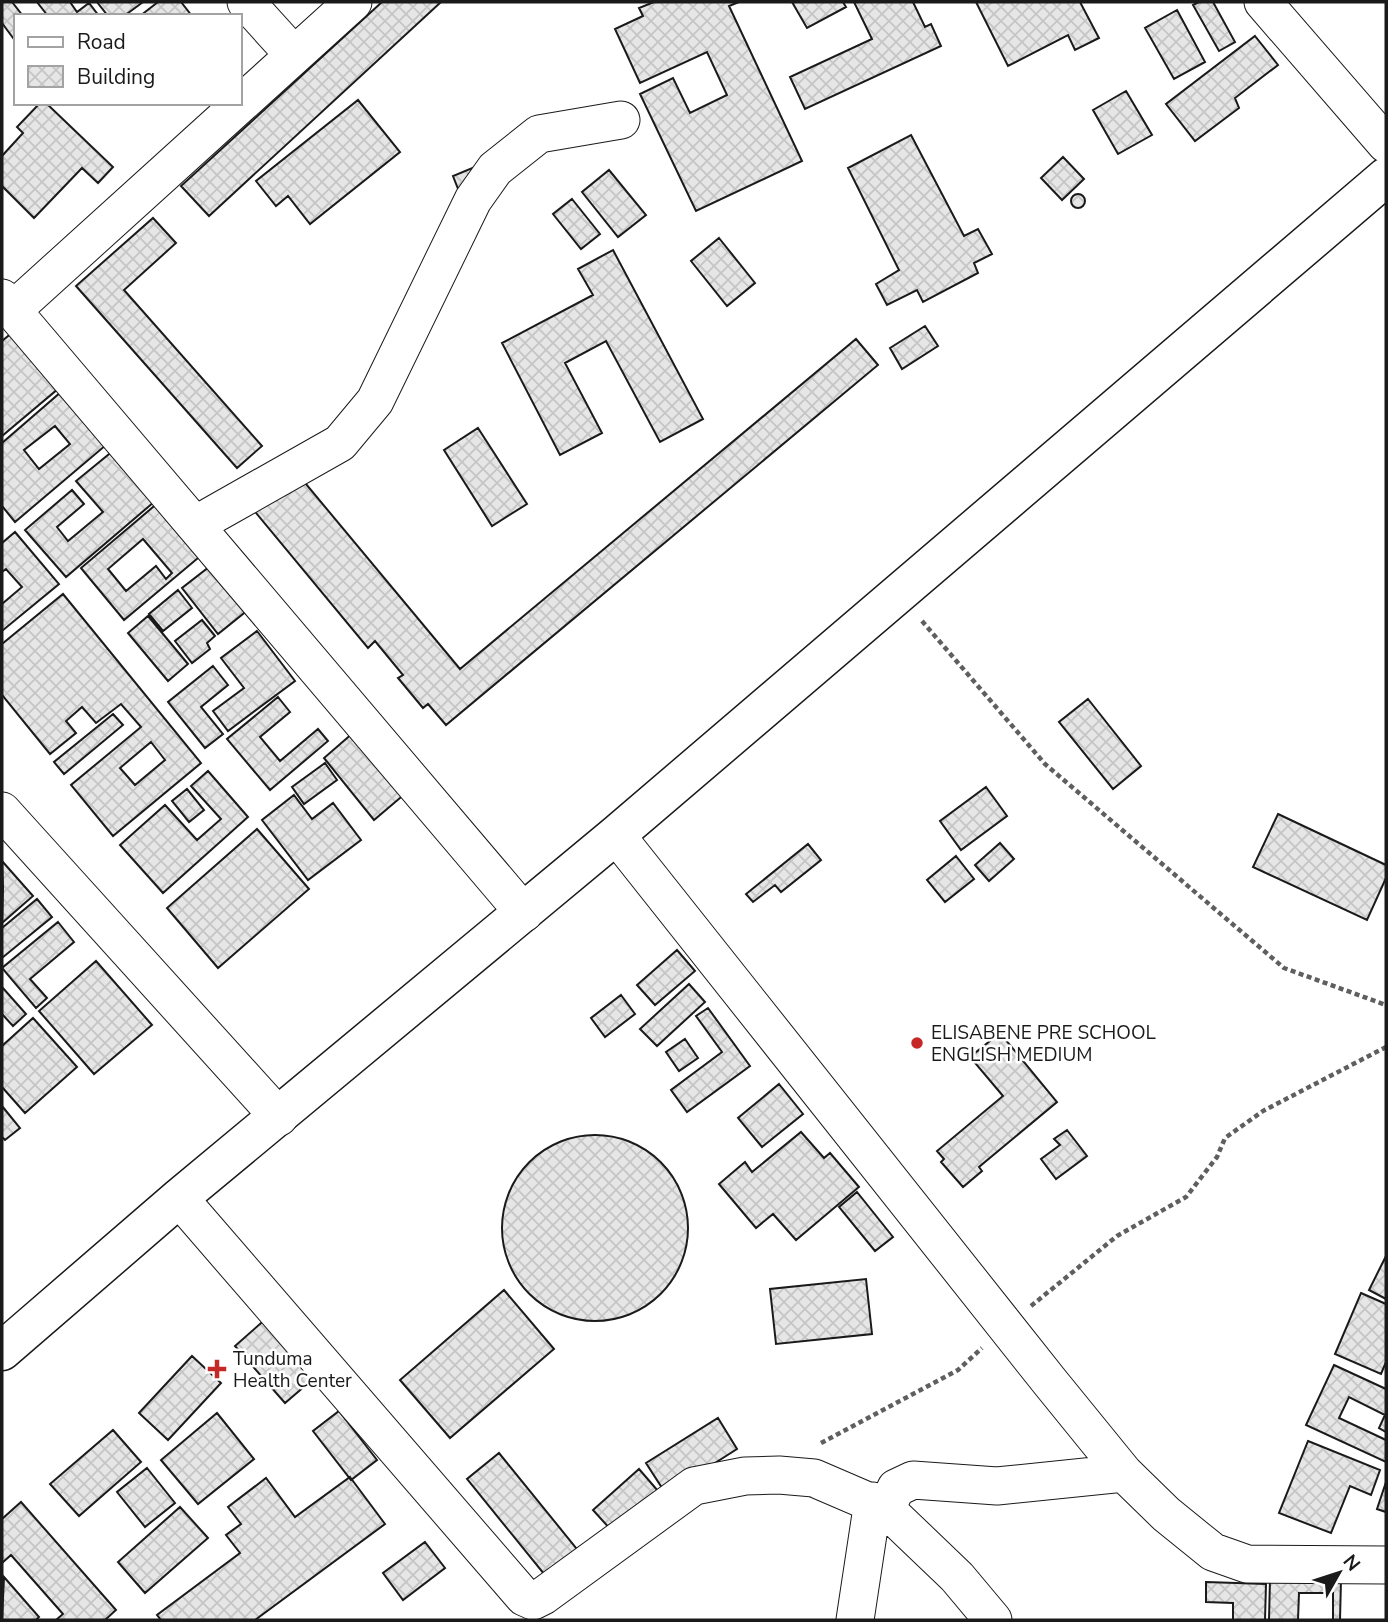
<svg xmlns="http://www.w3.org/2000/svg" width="1388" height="1622" font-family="'Nunito Sans',sans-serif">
  <defs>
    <pattern id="building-cross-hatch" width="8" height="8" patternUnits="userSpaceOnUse" patternTransform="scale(1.75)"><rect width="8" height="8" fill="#e6e6e6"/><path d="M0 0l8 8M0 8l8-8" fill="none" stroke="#c5c5c5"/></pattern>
  </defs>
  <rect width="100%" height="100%" fill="#fff"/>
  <path fill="url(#building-cross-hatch)" stroke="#1a1a1a" stroke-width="2" fill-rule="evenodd" d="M2,2H12L23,16H16V42L2,23Z
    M37,2H70L77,12L89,3L99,16H48Z
    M97,2H143L124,16H108Z
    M158,2H181L192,16H140Z
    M382,2H441L209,216L181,186Z
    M654,2H739L729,6L802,161L696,211L640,94L673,78L690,113L727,95L707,52L640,83L615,29L643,16L639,8Z
    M792,2H843L846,7L807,28Z
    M854,2H913L925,27L931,24L941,46L805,109L790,77L872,39Z
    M976,2H1080L1099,38L1075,50L1068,35L1008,66Z
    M1199,2H1213L1235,42L1219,51L1193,5Z
    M1177,10L1205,62L1174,79L1145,28Z
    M1255,36L1278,65L1235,98L1239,108L1195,141L1166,104Z
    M1126,91L1152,135L1118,154L1093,110Z
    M358,100L400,152L310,224L288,196L276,206L256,181Z
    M40,103H46L113,167L98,183L82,168L34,218L2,186V156L23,133L17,127Z
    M911,135L964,236L978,229L992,254L974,263L978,273L923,302L917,290L887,305L876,284L899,270L848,168Z
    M1063,157L1084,179L1062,200L1041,178Z
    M482,164L462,199L453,176Z
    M609,170L646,215L618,237L582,192Z
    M1071 201a7 7 0 1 1 14 0a7 7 0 1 1-14 0Z
    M572,199L600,234L581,249L553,214Z
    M153,218L176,243L124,290L262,446L237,468L76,286Z
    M719,238L755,283L727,306L691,261Z
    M613,250L703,419L660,442L606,341L565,363L602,433L560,455L502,343L593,295L578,269Z
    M925,326L938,346L902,369L890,348Z
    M13,332L59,388L2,436V341Z
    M856,339L878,365L446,725L428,704L423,708L398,678L403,675L375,641L368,648L242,496L286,460L460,669Z
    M61,392L106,445L15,522L2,506V443ZM55,426L70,444L39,469L24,450Z
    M478,428L527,504L492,526L444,450Z
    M119,446L161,496L66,577L25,530L72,490L84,504L57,527L68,541L103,512L76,481Z
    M166,496L210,548L124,620L81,568ZM143,539L172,573L166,579L156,566L126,591L108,569Z
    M15,532L59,584L2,631V604L22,587L6,569L2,572V543Z
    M218,560L254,605L218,634L182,588Z
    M178,590L192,608L163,631L149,614Z
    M63,594L201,763L113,836L71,785L141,727L121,704L96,723L82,707L66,721L76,733L50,754L2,695V644ZM151,742L165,760L135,785L120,768Z
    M148,616L188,664L168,681L128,633Z
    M202,620L215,636L207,643L210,649L192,663L175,641Z
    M257,631L295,681L228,731L213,711L244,688L221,658Z
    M213,666L228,685L201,707L223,734L205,748L168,702Z
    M278,697L290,712L260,737L280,761L318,729L328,741L270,790L227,739Z
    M1088,699L1141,766L1113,789L1059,722Z
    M113,714L123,725L64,774L54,762Z
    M361,726L413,787L374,820L324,758Z
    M325,763L337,780L304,804L292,787Z
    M208,771L248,817L163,893L120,845L165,805L197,840L221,819L191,786Z
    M986,787L1007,816L961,850L940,821Z
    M187,789L204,810L189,822L172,801Z
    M294,795L312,819L333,803L361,840L308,880L262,820Z
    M1278,814L1386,865V878L1367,920L1253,867Z
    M257,829L309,889L218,968L167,908Z
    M1000,843L1014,859L989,881L975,865Z
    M808,844L821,860L781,892L775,885L753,902L746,894Z
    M956,856L974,879L945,902L927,880Z
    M2,861L33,896L2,923L3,888Z
    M37,899L52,917L2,958V928Z
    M58,922L74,942L30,979L47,998L36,1008L2,968Z
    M677,950L695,971L655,1005L637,985Z
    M96,961L152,1025L94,1074L39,1011Z
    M689,984L705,1002L657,1046L640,1029Z
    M2,987L26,1014L13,1026L2,1014Z
    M621,995L635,1014L605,1037L591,1018Z
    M708,1008L750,1066L687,1112L671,1090L722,1052L696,1016Z
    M33,1018L77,1067L25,1113L2,1087V1046Z
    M1000,1033L1057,1102L979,1167L982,1171L963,1187L941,1162L944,1159L937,1151L1003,1096L970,1057Z
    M685,1039L698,1058L679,1071L666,1052Z
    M779,1084L803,1114L762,1147L738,1118Z
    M2,1106L20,1128L5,1140L2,1137Z
    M1067,1130L1087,1156L1056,1179L1041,1159L1060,1145L1054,1139Z
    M801,1132L824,1158L830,1153L859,1187L796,1240L773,1214L756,1228L719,1184L745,1162L752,1172Z
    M502 1228a93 93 0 1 1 186 0a93 93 0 1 1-186 0Z
    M857,1192L893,1237L875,1251L839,1207Z
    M1386,1256V1299L1369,1290Z
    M866,1279L872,1334L776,1344L770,1289Z
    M504,1290L554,1349L450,1438L400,1380Z
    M1361,1293L1386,1304V1362L1381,1374L1335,1354Z
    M269,1316L319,1374L285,1403L235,1346Z
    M192,1356L221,1383L168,1440L139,1413Z
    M1334,1365L1386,1389V1432L1379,1428L1385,1415L1349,1397L1339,1418L1386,1440V1462L1306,1425Z
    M339,1411L377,1460L351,1480L313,1431Z
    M217,1413L254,1459L198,1504L161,1460Z
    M718,1418L737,1449L666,1494L646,1463Z
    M113,1430L141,1462L79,1516L50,1484Z
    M1308,1441L1380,1470L1371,1495L1350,1486L1331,1533L1279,1513Z
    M499,1453L585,1559L553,1585L467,1479Z
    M147,1468L175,1503L145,1527L117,1492Z
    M639,1469L658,1491L612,1531L593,1510Z
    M350,1477L385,1524L255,1620H161L157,1615L240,1553L226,1535L241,1524L228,1507L266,1478L295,1517Z
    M1386,1482V1512L1377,1509Z
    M21,1502L116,1610L105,1620H56L63,1614L11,1555L2,1563V1519Z
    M180,1507L208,1538L145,1593L118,1562Z
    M425,1542L445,1568L403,1600L383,1573Z
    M4,1577L39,1617L36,1620H2Z
    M1270,1579L1341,1580L1340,1620H1333V1593H1299L1298,1620H1269Z
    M1206,1582L1266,1584L1265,1620H1233V1603L1206,1602Z"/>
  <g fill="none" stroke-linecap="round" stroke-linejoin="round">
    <g stroke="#1a1a1a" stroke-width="39">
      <path id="minor" d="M246,2L294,55
        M1263,2L1386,144
        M2,298L524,913
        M13,310L353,2
        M195,525L340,443L375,401L473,200L495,169L539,134L621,120
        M2,811L279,1117
        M616,835L1050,1382L1124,1473L1166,1514L1213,1552L1247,1564L1386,1565
        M179,1198L524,1597L533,1601L543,1596L694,1486L745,1476L779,1475L814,1478L886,1509L957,1577L993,1620
        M886,1509L896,1488L913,1480L997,1486L1124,1473
        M855,1620L873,1501"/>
    </g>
    <g stroke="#1a1a1a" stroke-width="41">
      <path id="highway" d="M2,1351L179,1198L616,835L1386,177"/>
    </g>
    <path stroke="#5f5f5f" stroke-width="4.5" stroke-dasharray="5 3.5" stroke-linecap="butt" d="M922,621L1045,764L1284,968L1386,1005
      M1031,1306L1117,1236L1186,1197L1217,1157L1225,1138L1263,1111L1386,1047
      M821,1443L958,1370L982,1348"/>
    <use href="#minor" stroke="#fff" stroke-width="37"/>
    <use href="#highway" stroke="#fff" stroke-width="38"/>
  </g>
  <g fill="#c62828" stroke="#fff" stroke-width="2.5">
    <circle cx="917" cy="1043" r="7"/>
    <path d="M213.5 1358.5h7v7h7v7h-7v7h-7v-7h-7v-7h7z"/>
  </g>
  <g text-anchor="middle" stroke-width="5" stroke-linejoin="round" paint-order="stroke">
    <g font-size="19" fill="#1a1a1a" stroke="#fff" text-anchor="start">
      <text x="931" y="1039">ELISABENE PRE SCHOOL<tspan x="931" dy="22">ENGLISH MEDIUM</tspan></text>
      <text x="233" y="1365">Tunduma<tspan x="233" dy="22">Health Center</tspan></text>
    </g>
  </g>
  <rect width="1388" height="1622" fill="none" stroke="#1a1a1a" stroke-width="7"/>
  <rect x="14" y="14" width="228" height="91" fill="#ffffff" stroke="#a3a3a3" stroke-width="2"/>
  <rect x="28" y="37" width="35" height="10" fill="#ffffff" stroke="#a3a3a3" stroke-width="2"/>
  <text x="77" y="49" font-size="21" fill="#1a1a1a">Road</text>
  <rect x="28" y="66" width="35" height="21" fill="url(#building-cross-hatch)" stroke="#a3a3a3" stroke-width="2"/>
  <text x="77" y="84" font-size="21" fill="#1a1a1a">Building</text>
  <g transform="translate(1339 1573) rotate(51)" stroke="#ffffff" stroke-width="5" paint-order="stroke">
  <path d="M0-5L12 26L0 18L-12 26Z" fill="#1a1a1a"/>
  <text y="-10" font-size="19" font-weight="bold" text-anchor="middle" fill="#1a1a1a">N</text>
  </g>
</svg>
